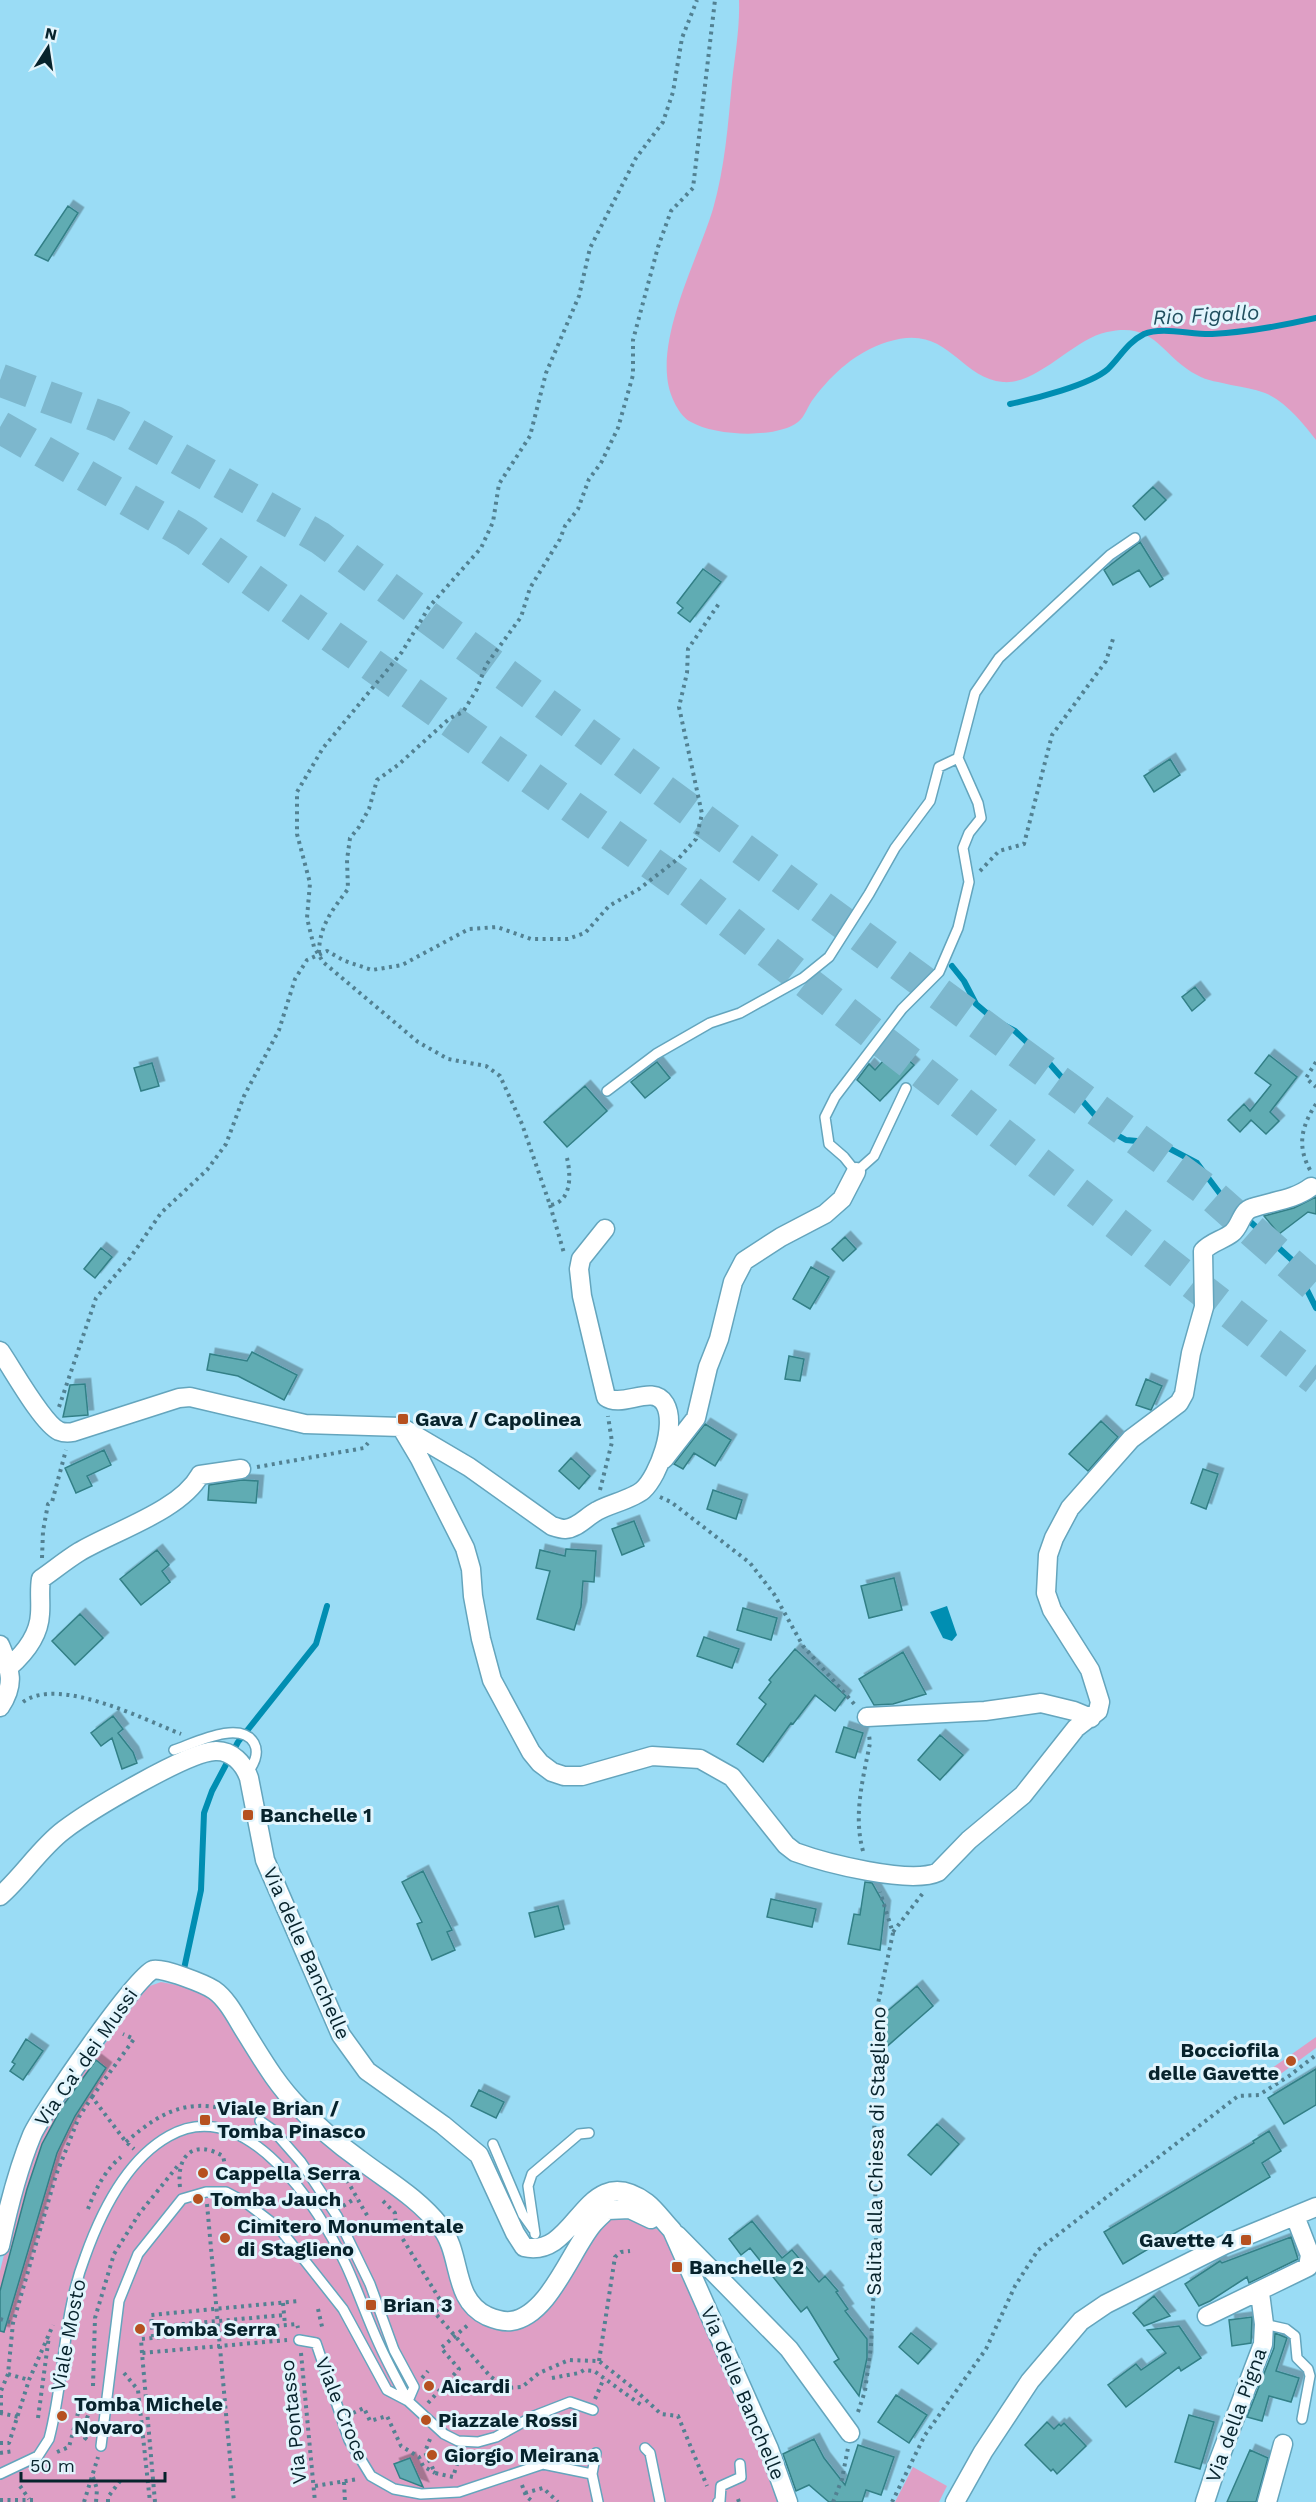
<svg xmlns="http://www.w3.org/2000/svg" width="1316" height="2502" font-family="'Work Sans',sans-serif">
  <defs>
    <filter id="shadow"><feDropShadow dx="5.5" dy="-5.5" stdDeviation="0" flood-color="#0004"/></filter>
  </defs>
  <rect width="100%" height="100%" fill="#9adcf5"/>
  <path fill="#df9fc5" d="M739,0H1316V440C1303,423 1285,401 1265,393C1254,389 1242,387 1231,385C1220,382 1207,381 1197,375C1162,357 1156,321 1107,332C1073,339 1038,385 1003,382C957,377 948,322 887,342C856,352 833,373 814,398C808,405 805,417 798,422C776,439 715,436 691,422C679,416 670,396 668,383C659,331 698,258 713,209C725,167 728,125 732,82C735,55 740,27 739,0Z
    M161,1982L192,1988L219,2004L268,2085L293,2116L409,2200L429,2220L479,2318L539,2312L608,2219L636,2220L663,2232L785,2502H0V2271L20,2191L37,2145L59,2106L147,1987Z
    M1316,2037V2048L1271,2081L1265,2073Z
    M913,2467L947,2486L939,2502H895Z"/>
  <path fill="#008eb2" d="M947,1606L957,1635L952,1641L943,1638L930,1612Z"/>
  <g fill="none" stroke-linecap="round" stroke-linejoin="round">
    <path stroke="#008eb2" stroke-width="6" d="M1010,404C1034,399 1090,385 1108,369C1120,357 1128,342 1144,334C1162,326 1192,335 1212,334C1248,332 1281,326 1316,318
      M952,966L964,981L976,1004L996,1021L1015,1031L1049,1063L1108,1130L1126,1140L1159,1143L1197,1163L1221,1195L1292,1260L1316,1308
      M184,1969L201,1890L204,1813L212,1791L238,1742L316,1644L327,1606"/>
  </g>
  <path fill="#61acb3" stroke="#338087" stroke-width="1.5" filter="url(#shadow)" d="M68,206L78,213L48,261L35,255Z
    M1153,487L1166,500L1145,520L1133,506Z
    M1140,542L1163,579L1150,587L1139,570L1113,585L1104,570Z
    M703,569L721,582L690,622L678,613L683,608L677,603Z
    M1170,759L1180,775L1154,792L1144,776Z
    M1195,987L1205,1000L1192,1011L1182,997Z
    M895,1048L914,1065L880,1101L857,1080L869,1064L875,1070Z
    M1269,1055L1297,1077L1270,1112L1279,1121L1266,1134L1251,1120L1240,1132L1228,1120L1244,1104L1250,1111L1271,1085L1255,1073Z
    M657,1062L670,1078L645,1098L631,1082Z
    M152,1063L159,1086L141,1091L134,1068Z
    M585,1086L607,1111L567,1147L544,1122Z
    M1316,1197V1214L1308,1212L1279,1234L1264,1216L1294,1208Z
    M845,1237L856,1249L843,1261L832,1249Z
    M101,1248L112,1257L95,1278L84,1269Z
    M811,1267L829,1277L810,1309L793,1299Z
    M252,1352L297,1375L284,1400L238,1376L207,1370L210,1354L247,1361Z
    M789,1356L804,1359L800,1381L785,1379Z
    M1146,1379L1162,1386L1151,1410L1136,1405Z
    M85,1384L88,1415L63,1417L70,1385Z
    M1101,1421L1118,1437L1088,1471L1069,1454Z
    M705,1424L731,1440L715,1466L694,1453L683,1469L674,1464Z
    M104,1450L111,1465L87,1476L92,1486L76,1493L65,1468Z
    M571,1458L590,1476L579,1489L559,1471Z
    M1203,1469L1218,1474L1206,1509L1191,1503Z
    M242,1480L258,1481L256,1503L208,1500L209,1485Z
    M713,1490L742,1500L736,1519L707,1509Z
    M634,1521L644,1546L622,1555L612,1529Z
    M566,1549L596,1551L594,1582L583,1581L581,1607L574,1630L537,1619L550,1571L536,1568L540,1550L565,1556Z
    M157,1550L169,1565L162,1571L170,1582L141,1605L120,1579Z
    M894,1578L902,1610L869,1618L861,1586Z
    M743,1608L777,1618L771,1640L737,1630Z
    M80,1614L103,1638L75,1665L52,1641Z
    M704,1637L739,1649L732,1668L697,1656Z
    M795,1649L846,1696L835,1711L815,1695L793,1724L791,1723L763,1762L737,1744L766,1704L759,1698L771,1682L769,1680Z
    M903,1652L926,1694L893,1704L874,1705L859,1679Z
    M113,1716L123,1729L118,1733L133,1752L137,1763L122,1769L112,1738L101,1746L91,1733Z
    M844,1727L863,1733L855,1758L836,1752Z
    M940,1735L963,1755L940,1780L918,1760Z
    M423,1871L452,1930L447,1932L455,1950L432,1960L417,1924L422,1922L402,1882Z
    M865,1882L872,1883L885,1906L880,1950L848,1944L854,1914L860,1915Z
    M771,1899L816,1909L812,1927L767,1917Z
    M558,1906L564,1929L535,1937L529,1913Z
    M917,1986L933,2006L884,2049V2014Z
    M26,2039L43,2051L23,2080L10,2071L15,2064L12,2062Z
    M96,2060L106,2068L75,2116L57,2153L4,2332L0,2331V2291L27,2189L42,2144L62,2107Z
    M1316,2069V2105L1284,2124L1268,2098Z
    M479,2090L504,2102L496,2118L471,2106Z
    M937,2124L959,2144L931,2175L908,2155Z
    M1269,2131L1281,2151L1262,2163L1270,2177L1123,2264L1104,2232L1254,2143L1253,2141Z
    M752,2221L782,2258L792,2250L819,2282L825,2276L838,2291L836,2292L848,2309L845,2311L867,2339V2358L859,2396L834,2362L839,2359L807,2307L801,2312L750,2248L741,2255L729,2239Z
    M1291,2237L1298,2259L1249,2283L1247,2277L1210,2301L1199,2306L1185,2284L1220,2261L1222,2263Z
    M1154,2296L1170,2316L1144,2326L1133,2313Z
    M1252,2317L1251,2343L1232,2346L1229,2320Z
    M1179,2326L1201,2358L1181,2371L1179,2367L1126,2407L1108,2385L1136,2364L1141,2370L1166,2353L1147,2330Z
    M911,2333L931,2349L918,2364L899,2347Z
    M1275,2333L1287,2338L1276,2371L1299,2378L1291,2402L1269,2396L1262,2421L1247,2417L1274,2348Z
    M896,2395L927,2415L909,2443L878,2422Z
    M1189,2415L1214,2422L1200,2469L1175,2462Z
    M1047,2422L1054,2429L1059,2424L1061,2426L1064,2423L1086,2446L1057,2474L1053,2469L1051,2471L1025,2445Z
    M814,2439L824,2458L845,2485L858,2445L894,2457L881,2495L866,2490L862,2502H829L809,2485L796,2491L783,2454Z
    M1250,2450L1268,2458L1256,2502H1227Z
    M410,2458L423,2487L400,2478L394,2464Z"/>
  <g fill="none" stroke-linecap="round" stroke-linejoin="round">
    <path stroke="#7db7cd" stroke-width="33" stroke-dasharray="33 16" stroke-linecap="butt" d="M0,380L114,422L320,538L1206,1190L1316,1287
      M0,427L186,533L682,885L1316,1379"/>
    <g stroke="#64a5bd" stroke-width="12">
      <path id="lane" d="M906,1088L874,1156L856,1172L844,1157L829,1144L825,1117L835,1097L902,1009L939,972L958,928L969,882L963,848L969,833L981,818L978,803L958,758L975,693L999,658L1110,555L1135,538
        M607,1091L656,1054L710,1023L740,1013L803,978L829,957L869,894L895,848L930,801L939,767L958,758
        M174,1750C193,1744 240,1719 254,1743C260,1754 253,1765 247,1774
        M260,2121L273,2130L301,2162L337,2216L370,2284L394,2350L414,2387L408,2401
        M493,2144L523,2215L533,2229
        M535,2234L528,2186L532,2174L579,2134L589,2133
        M1264,2324L1286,2329L1295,2336L1297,2358L1308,2369L1310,2376L1302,2419
        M299,2340L316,2343L349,2440L371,2476L394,2489L421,2494L459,2492L543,2464L592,2474
        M101,2446L119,2301L138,2254L182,2199L206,2192H226L245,2202L279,2228L343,2309L387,2390L408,2401L444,2434L458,2441L478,2442L496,2437L534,2416L570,2402L593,2410
        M645,2448L650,2453L660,2502
        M596,2453L592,2474L598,2502
        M0,2474L38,2456L49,2439C65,2379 62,2317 85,2257C101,2212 126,2160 169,2136C245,2092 319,2207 346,2265C358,2291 367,2318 379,2344C388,2364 398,2382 408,2401
        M718,2502L720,2501L721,2486L741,2477L740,2464"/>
    </g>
    <g stroke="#64a5bd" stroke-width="21">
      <path id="street" d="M0,1351C12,1368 42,1423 59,1431C64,1433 68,1433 73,1432L179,1398L190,1397L305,1424L401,1427L469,1467L552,1526C555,1527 561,1529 565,1529C578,1528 586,1517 597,1511C609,1504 633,1499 643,1490C659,1475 677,1425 665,1404C653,1383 622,1409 606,1397L582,1296L579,1269L581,1259L605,1229
        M401,1427L420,1459L465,1548L471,1569L473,1596L481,1639L492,1680L531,1752L540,1763L552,1772L564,1776H582L652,1756L700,1759L732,1777L786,1845L795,1852C825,1863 911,1885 938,1872L969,1840L1023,1795L1076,1728L1098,1711L1100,1702L1090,1670L1052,1610L1046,1593L1048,1555L1054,1538L1070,1508L1131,1439L1179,1403L1184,1394L1191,1353L1204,1307L1203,1251C1211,1242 1223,1240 1232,1233C1241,1226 1241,1211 1252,1208C1272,1201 1294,1200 1311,1187
        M664,1459L696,1418L708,1367L719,1339L733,1282L744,1261L781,1237L825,1214L842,1199L856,1172
        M0,1645C10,1670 16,1683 0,1707
        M9,1667C25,1653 39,1636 40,1614C41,1602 39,1591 41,1579C54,1570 66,1560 79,1552C114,1531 180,1511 200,1475L241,1469
        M867,1717L985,1711L1041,1703L1074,1711L1091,1718
        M0,1896C23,1876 40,1848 64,1830C89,1811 187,1752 215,1751C232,1750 244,1764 249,1778L265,1860L341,2035L367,2071L443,2125L479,2155L515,2233L524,2247C578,2260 584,2157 647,2203C656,2210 664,2222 672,2230L769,2449L788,2502
        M677,2235L789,2349L850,2433
        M0,2246C8,2208 17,2171 32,2135C41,2114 137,1974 153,1970C162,1967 205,1984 214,1990C227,1999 236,2017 244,2030C261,2057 276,2084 299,2107C317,2126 338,2144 359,2159C388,2181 418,2198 440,2226C463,2254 451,2299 487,2316C494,2319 503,2322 511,2321C549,2316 571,2250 593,2224C597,2219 603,2214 607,2210L630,2209L651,2219
        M1207,2316L1308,2267L1310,2255L1295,2216
        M955,2502L983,2452L1030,2381L1081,2321L1106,2304L1224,2245L1316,2207
        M1205,2502L1217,2465L1263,2344L1264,2324L1260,2293
        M1267,2502L1283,2444"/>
    </g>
    <path stroke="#528192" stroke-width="4" stroke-dasharray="3 4.5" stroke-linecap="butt" d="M980,871L999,851L1024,844L1052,735L1106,661L1113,639
      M319,953C319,926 333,909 348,889L347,860L350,838L359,827L369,809L377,780L398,765L450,718L463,712L477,689L486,665L521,617L530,588L560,539L565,526L578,509L589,479L601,463L618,428L633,375V340L658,247L671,211L693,188L715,0
      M1316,1062L1306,1078L1316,1087
      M567,1158C571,1175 572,1202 550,1205L522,1124L500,1076L486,1066L448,1059L418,1042L323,962L314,947L307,918L310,883L297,834V792L323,748L402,652L429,607L481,548L493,522L499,484L530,436L546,373L579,296L590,248L636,158L663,122L673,92L682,38L697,0
      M1310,1170C1297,1146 1301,1127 1316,1104
      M550,1205L564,1253
      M59,1407L96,1298L130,1258L161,1213L207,1170L226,1144L244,1096L279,1030L295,979L307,960L327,951L345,961L372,970L402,965L469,929L497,927L531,939H568L585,933L609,906L639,889L679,858L696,839L702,814L679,707L687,673L688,649L720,602
      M257,1467L364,1448L368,1443
      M600,1490L612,1442L608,1416
      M660,1497L671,1502L750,1563L774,1594L803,1646L855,1705
      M42,1558L43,1531L48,1504L52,1502L66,1450
      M23,1702C59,1676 143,1719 181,1734
      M863,1851C853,1815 863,1779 870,1743L869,1735
      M893,1932L923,1893
      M92,2097L134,2039L123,2034
      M126,2142C167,2106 195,2096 248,2116
      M338,2168C350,2182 358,2202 369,2218
      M180,2187C176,2155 194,2139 223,2156L228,2179
      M383,2201L395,2213L396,2228L442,2303L435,2313L490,2376L506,2388L522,2387L539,2373L569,2360L599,2361L633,2388L661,2414L678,2416L707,2486
      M207,2204L234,2502
      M343,2206L356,2198
      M88,2209C95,2190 105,2170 121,2157
      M283,2303L285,2325
      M318,2309L323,2331
      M0,2319L13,2323
      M152,2327L284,2315
      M153,2337L151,2315L299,2301
      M142,2353L141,2339L297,2324L298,2328
      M301,2353L315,2502
      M599,2361L615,2257L621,2252L630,2251
      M124,2373L138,2390L150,2502
      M8,2374L29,2380
      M422,2378L428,2371
      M552,2378L579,2373L584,2370L594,2371L644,2407
      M93,2386L95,2318L114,2254L139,2214L180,2163
      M595,2399L604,2378
      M428,2403L459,2369L441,2348L469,2324
      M858,2412L865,2391L871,2346L876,2245L874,2102L878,2061L876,2013L893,1933L880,1892
      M0,2413L19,2417
      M1,2413V2391L8,2374L13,2323L56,2175L79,2117L92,2097L126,2142L134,2149
      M353,2413L364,2408L370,2421L387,2416L401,2446L419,2457L423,2466L435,2473
      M38,2418L49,2336
      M430,2439L425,2452L435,2473L453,2477L460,2455
      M0,2443H9L29,2380L53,2325
      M57,2452L69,2447L78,2413L86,2408L90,2411L86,2420L85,2438L89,2441
      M0,2453L14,2451
      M93,2477L97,2489L96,2502
      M344,2482L345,2502
      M522,2485L526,2496L533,2502
      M20,2486L29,2499
      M315,2486L358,2479
      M525,2493L543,2488L558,2502
      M738,2499L739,2502
      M0,2500H36
      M84,2502L98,2457
      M108,2502V2497L120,2481
      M155,2502L142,2353L287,2340
      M833,2502L842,2479L848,2448
      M892,2502L925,2435L986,2349L1015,2286L1038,2250L1238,2096L1259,2095L1289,2076L1316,2055"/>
    <use href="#lane" stroke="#fff" stroke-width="9"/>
    <use href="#street" stroke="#fff" stroke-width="18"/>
  </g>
  <g fill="#b65120" stroke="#e2f5fd" stroke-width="2">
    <rect x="397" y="1413" width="12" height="12" rx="3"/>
    <rect x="242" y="1809" width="12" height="12" rx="3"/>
    <circle cx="1291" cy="2061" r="6"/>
    <rect x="199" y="2114" width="12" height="12" rx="3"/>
    <circle cx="203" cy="2173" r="6"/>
    <circle cx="198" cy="2199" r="6"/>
    <circle cx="225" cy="2238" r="6"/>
    <rect x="1240" y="2234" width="12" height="12" rx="3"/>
    <rect x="671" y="2261" width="12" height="12" rx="3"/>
    <rect x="365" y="2299" width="12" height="12" rx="3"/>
    <circle cx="140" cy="2329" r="6"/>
    <circle cx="429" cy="2386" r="6"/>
    <circle cx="62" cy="2416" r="6"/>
    <circle cx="426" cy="2420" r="6"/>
    <circle cx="432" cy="2455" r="6"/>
  </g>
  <g text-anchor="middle" stroke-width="6" stroke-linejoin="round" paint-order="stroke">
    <g font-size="20" font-weight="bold" fill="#07232c" stroke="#e2f5fd" text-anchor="start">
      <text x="415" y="1426">Gava / Capolinea</text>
      <text x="260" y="1822">Banchelle 1</text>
      <text x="1279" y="2057" text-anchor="end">Bocciofila<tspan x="1279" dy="23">delle Gavette</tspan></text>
      <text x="217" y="2115">Viale Brian /<tspan x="217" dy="23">Tomba Pinasco</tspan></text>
      <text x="215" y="2180">Cappella Serra</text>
      <text x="210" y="2206">Tomba Jauch</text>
      <text x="237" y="2233">Cimitero Monumentale<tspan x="237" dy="23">di Staglieno</tspan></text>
      <text x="1234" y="2247" text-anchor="end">Gavette 4</text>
      <text x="689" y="2274">Banchelle 2</text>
      <text x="383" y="2312">Brian 3</text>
      <text x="152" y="2336">Tomba Serra</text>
      <text x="441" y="2393">Aicardi</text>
      <text x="74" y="2411">Tomba Michele<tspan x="74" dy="23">Novaro</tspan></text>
      <text x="438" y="2427">Piazzale Rossi</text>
      <text x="444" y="2462">Giorgio Meirana</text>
    </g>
    <g font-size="20" fill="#07232c" stroke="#e2f5fd">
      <text transform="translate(307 1953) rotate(66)" y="7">Via delle Banchelle</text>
      <text transform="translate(86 2057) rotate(-55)" y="7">Via Ca' dei Mussi</text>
      <text transform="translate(876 2151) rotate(-89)" y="7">Salita alla Chiesa di Staglieno</text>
      <text transform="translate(68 2335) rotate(-79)" y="7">Viale Mosto</text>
      <text transform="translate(743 2393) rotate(67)" y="7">Via delle Banchelle</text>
      <text transform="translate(342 2409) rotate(68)" y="7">Viale Croce</text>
      <text transform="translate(1236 2415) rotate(-70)" y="7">Via della Pigna</text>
      <text transform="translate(293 2422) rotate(-96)" y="7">Via Pontasso</text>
    </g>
    <g font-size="21" font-style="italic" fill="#225060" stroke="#e2f5fd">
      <text transform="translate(1206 315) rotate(-3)" y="7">Rio Figallo</text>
    </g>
  </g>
  <g transform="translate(48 48) rotate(12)" stroke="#e2f5fd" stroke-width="4.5" paint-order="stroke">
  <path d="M0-4.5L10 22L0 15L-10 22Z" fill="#07232c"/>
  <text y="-9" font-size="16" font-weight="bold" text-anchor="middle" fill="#07232c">N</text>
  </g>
  <path d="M21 2472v9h144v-9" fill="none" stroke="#07232c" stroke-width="3"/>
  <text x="30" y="2472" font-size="18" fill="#07232c" stroke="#e2f5fd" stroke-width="4.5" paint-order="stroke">50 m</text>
</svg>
